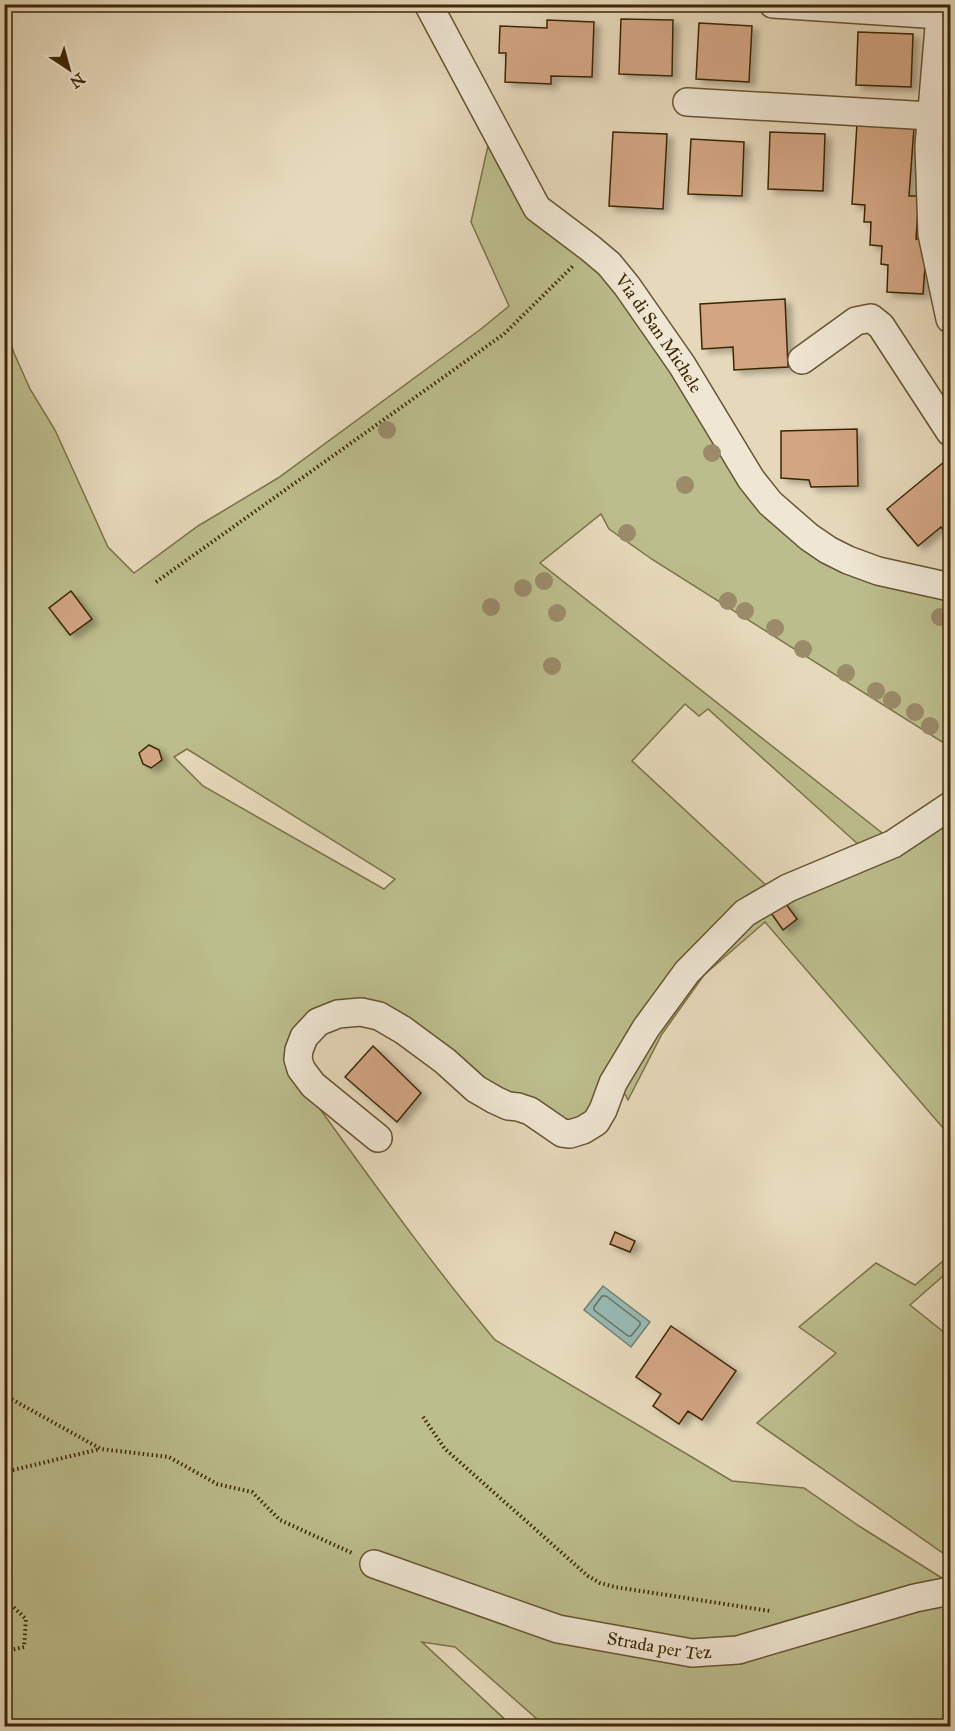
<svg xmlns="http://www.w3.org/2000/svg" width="955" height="1731" font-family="'IM FELL Great Primer',serif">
  <defs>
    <filter id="shadow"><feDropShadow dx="6" dy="4" stdDeviation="3" flood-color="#0004"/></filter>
  </defs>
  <rect width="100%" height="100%" fill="#e6d9bb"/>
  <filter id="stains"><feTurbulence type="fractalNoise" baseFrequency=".00333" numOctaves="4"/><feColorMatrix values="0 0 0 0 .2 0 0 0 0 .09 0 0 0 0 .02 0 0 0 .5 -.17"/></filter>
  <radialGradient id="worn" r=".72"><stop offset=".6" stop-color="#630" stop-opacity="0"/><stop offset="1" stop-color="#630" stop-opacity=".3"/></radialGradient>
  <path fill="#bcbd8c" stroke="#7c7248" stroke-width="1.5" fill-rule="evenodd" d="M489,141L616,283L772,516L950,595V747L653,560L609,529L601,514L540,563L886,836L860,846L708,709L699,716L685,704L632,761L768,887L597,1107L564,1128L346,1004L290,1068C357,1159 422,1253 495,1340L732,1481L804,1488L859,1526L950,1583V1726H545L455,1647L422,1642L512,1726H5L4,354L7,353L5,348L4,323L14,353L30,389L55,430L108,547L134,573L198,526L278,478L481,329L509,306L471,222ZM187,749L395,879L384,889L203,786L174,757Z
    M950,811V1136L765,922L704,975L662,1034L628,1100L621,1087L660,1014L732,934Z
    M950,1255V1270L910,1305L950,1337V1558L757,1423L836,1353L799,1327L876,1263L915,1285Z"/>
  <path fill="#97b9b5" stroke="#737f6f" stroke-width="1.5" d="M603,1286L650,1322L631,1347L584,1310Z"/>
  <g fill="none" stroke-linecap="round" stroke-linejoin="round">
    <path stroke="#6a705d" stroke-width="1.5" d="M602,1296H606L640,1322V1325L631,1336H628L594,1310V1307Z"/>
  </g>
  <path fill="#d2a583" stroke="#3c2705" stroke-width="1.5" filter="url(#shadow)" d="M621,19L673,20L672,76L619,74Z
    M547,20L594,22L592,77L551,76V84L505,82L506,53H499L500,26L547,28Z
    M699,23L752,26L749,82L696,79Z
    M858,32L913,34L911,87L856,85Z
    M857,123L914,127L909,196H919L916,239L927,240L923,294L887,292L888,265L881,264L882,246L870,245L871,222H864L865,205L852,204Z
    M613,132L667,134L663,209L609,206Z
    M770,132L825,134L823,191L768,189Z
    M691,139L744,142L742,196L688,194Z
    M785,299L788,367L734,370L733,347L702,349L700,304Z
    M857,429L858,486L811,487L809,480L781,478V431Z
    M950,457V538L941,527L918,546L887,509Z
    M71,591L92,619L70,635L49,608Z
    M149,745L159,750L162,760L151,768L143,764L139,753Z
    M783,900L797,919L783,930L769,910Z
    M373,1046L421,1093L397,1122L345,1077Z
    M615,1232L635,1241L630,1252L610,1244Z
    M671,1326L736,1371L702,1420L688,1411L679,1424L653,1406L661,1394L636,1377Z"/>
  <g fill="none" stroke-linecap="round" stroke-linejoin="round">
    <g stroke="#665432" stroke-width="30">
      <g id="minor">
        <path id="s1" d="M428,4L537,208L590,248L609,264L627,286L682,365L751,479L770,503L809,537L828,550L848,560L878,571L950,587"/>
        <path d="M773,4L940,15L929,146L932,234L950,319"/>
        <path d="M687,102L931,116"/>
        <path d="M802,360L856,321L871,318L881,326L950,432"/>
        <path d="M378,1138L313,1085L301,1069L298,1059L299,1050L304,1037L318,1022L338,1014L361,1012L379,1016L403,1030L445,1061L476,1089L495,1100L508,1106L518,1107L530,1111L562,1133L570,1134L583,1130L596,1122L603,1110L613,1083L646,1028L687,972L745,913L788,888L893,844L950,806"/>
        <path id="s2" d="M374,1564L558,1629L692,1653L738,1650L915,1598L950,1591"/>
      </g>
    </g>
    <path stroke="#3c2705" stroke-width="4" stroke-dasharray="1.5 3" stroke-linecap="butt" d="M156,582L504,334L573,266
      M4,1395L101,1449L169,1457L217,1484L252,1492L280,1520L352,1553
      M423,1417L445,1449L588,1576L600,1583L615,1587L770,1611
      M4,1470L9,1471L100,1449
      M4,1598L26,1619L24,1647L7,1651L4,1656
      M4,1726H5"/>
    <use href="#minor" stroke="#efe6d3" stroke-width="27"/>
  </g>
  <g fill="#9a8b6a">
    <circle cx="387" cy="430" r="9"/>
    <circle cx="712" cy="453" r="9"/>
    <circle cx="685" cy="485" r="9"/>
    <circle cx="627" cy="533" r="9"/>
    <circle cx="544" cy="581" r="9"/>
    <circle cx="523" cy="588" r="9"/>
    <circle cx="728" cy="601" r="9"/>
    <circle cx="491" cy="607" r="9"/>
    <circle cx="745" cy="611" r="9"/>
    <circle cx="557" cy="613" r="9"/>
    <circle cx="940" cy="617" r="9"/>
    <circle cx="775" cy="628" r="9"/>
    <circle cx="803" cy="649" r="9"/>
    <circle cx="552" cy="666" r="9"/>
    <circle cx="846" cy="673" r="9"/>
    <circle cx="876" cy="691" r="9"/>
    <circle cx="892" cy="700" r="9"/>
    <circle cx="915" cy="712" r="9"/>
    <circle cx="930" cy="726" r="9"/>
  </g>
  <g text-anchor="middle" stroke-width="6" stroke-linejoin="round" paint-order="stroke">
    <g font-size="18" fill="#3c2705" stroke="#efe6d3">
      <text dy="6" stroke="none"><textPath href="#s1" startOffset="408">Via di San Michele</textPath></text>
      <text dy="6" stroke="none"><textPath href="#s2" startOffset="298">Strada per Tez</textPath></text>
    </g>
  </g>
  <rect width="955" height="1731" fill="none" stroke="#e6d9bb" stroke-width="24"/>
  <rect x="6" y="6" width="943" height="1719" fill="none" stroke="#3c2705" stroke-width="3"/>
  <rect x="12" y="12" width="931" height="1707" fill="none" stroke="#3c2705" stroke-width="1.5"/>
  <g transform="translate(69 69) rotate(144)" stroke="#efe6d3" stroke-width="4.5" paint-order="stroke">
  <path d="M0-4.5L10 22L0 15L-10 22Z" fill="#3c2705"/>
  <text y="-9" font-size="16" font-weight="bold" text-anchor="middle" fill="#3c2705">N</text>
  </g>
  <rect width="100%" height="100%" filter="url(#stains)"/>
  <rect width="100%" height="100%" fill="url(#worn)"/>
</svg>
